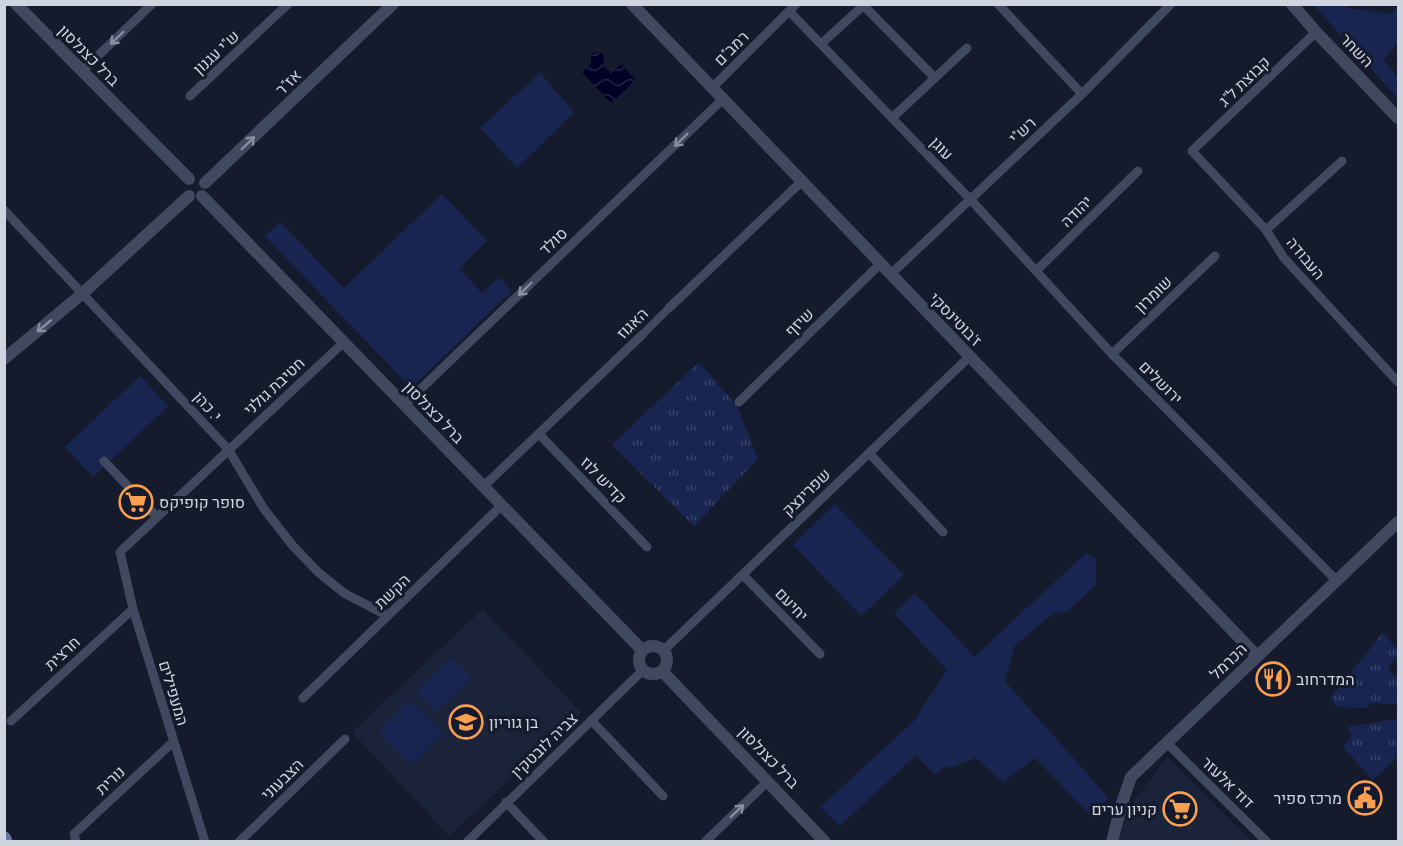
<svg xmlns="http://www.w3.org/2000/svg" width="1403" height="846" font-family="'PT Sans Narrow',Heebo,sans-serif">
  <defs>
    <pattern id="grass-tufts" width="24" height="20" patternUnits="userSpaceOnUse" patternTransform="scale(1.5)"><rect width="24" height="20" fill="#172550"/><path d="M3 7l-1-3M5 7V3M7 7l1-3M15 17l-1-3M17 17v-4M19 17l1-3" fill="none" stroke="#384469"/></pattern>
    <pattern id="water-waves" width="16" height="10" patternUnits="userSpaceOnUse" patternTransform="scale(1.5)"><rect width="16" height="10" fill="#010027"/><path d="M0 5q4-4 8 0t8 0" fill="none" stroke="#252446"/></pattern>
  </defs>
  <rect width="100%" height="100%" fill="#151b2c"/>
  <path fill="#1a2339" d="M483,609L581,713L449,836L352,732Z
    M1167,757L1251,841L1117,842L1126,812Z"/>
  <path fill="url(#grass-tufts)" d="M699,362L737,406L758,459L694,526L612,445Z
    M1383,633L1398,650V656L1387,667L1394,676L1398,675V704L1369,703L1368,708L1337,707L1330,698Z
    M1398,719V756L1373,780L1343,747L1352,735L1347,727Z"/>
  <path fill="#172550" d="M1314,5H1346L1347,8L1391,14L1398,5V43L1383,60L1398,77V99Z
    M540,73L574,112L517,168L480,128Z
    M442,194L487,241L459,269L482,293L499,277L512,291L411,388L265,236L280,222L344,288Z
    M140,376L168,406L93,477L65,447Z
    M835,504L904,575L861,616L793,545Z
    M1086,553L1096,559V585L1067,612L1054,613L1015,645L1005,681L1108,797L1095,820L1035,758L1003,782L976,758L949,768L944,766L935,775L916,755L840,826L820,807L914,721L947,670L894,613L915,593L974,657Z
    M451,658L471,678L436,712L416,692Z
    M411,700L443,732L411,765L378,733Z"/>
  <path fill="url(#water-waves)" d="M591,53H603L604,66L611,74L621,64L636,80L611,103L582,72L591,64Z"/>
  <g fill="none" stroke-linecap="round" stroke-linejoin="round">
    <path stroke="#404960" stroke-width="8" d="M643,334L669,308"/>
    <path stroke="#404960" stroke-width="9" d="M998,4L1082,94
      M864,6L935,78
      M789,11L970,199L1112,354L1337,581
      M1316,32L1192,151L1266,230L1284,258L1398,382
      M821,44L865,4
      M82,71L152,4
      M712,88L796,4
      M190,96L288,4
      M892,118L967,48
      M4,210L228,449L264,509L293,546L318,572L344,593L388,616
      M1266,230L1342,161
      M1036,271L1138,171
      M891,274L1082,94L1171,4
      M669,308L802,181
      M1112,354L1215,256
      M739,402L880,264
      M404,405L723,99
      M539,434L647,547
      M869,453L943,532
      M104,461L157,517
      M484,486L643,334
      M743,575L820,654
      M664,650L969,357
      M303,698L502,505
      M591,720L663,796
      M11,721L133,609
      M1167,743L1267,842
      M506,802L544,842
      M76,842L74,834L173,742
      M205,842L133,609L120,552L344,342
      M239,842L345,739
      M467,842L643,670
      M705,842L768,781"/>
    <path stroke="#404960" stroke-width="12" d="M16,4L189,179
      M632,4L1257,656
      M1292,4L1316,32L1398,118
      M205,183L393,4
      M202,196L642,650
      M4,359L83,293L189,196
      M639 660a14 14 0 1 1 28 0a14 14 0 1 1-28 0Z
      M662,671L825,842
      M1112,842L1121,806L1131,777L1398,522"/>
    <path stroke="#6376a5" stroke-width="15" d="M4,839L5,842"/>
  </g>
  <defs><path id="oneway-shaft" d="M-6 0H5M1.5-3L5.5 0L1.5 3" fill="none" stroke-width="1.6" stroke-linecap="round" stroke-linejoin="round" transform="scale(1.5)"/></defs>
  <g stroke="#888ea0">
    <use href="#oneway-shaft" transform="translate(117 38) rotate(136)"/>
    <use href="#oneway-shaft" transform="translate(681 140) rotate(136)"/>
    <use href="#oneway-shaft" transform="translate(248 143) rotate(-44)"/>
    <use href="#oneway-shaft" transform="translate(525 289) rotate(136)"/>
    <use href="#oneway-shaft" transform="translate(44 326) rotate(140)"/>
    <use href="#oneway-shaft" transform="translate(737 811) rotate(-44)"/>
  </g>
  <defs>
    <g id="supermarket-ring" transform="scale(1.725)"><circle r="9.5" fill="#151b2c" stroke="#fa9f4f" stroke-width="1.5"/><path d="M-6-5.5h2.5l.6 2H6L4.5 2H-2.5L-4.4-4H-6ZM-1.5 3.2a1.3 1.3 0 1 0 .1 0ZM3 3.2a1.3 1.3 0 1 0 .1 0Z" fill="#fa9f4f"/></g>
    <g id="restaurant-ring" transform="scale(1.725)"><circle r="9.5" fill="#151b2c" stroke="#fa9f4f" stroke-width="1.5"/><path d="M-5-6h1v4h1v-4h1v4h1v-4h1v5L-1.5 .5V6h-2V.5L-5-1ZM5-6V6H3V1.5H1.5Q1.5-4 5-6Z" fill="#fa9f4f"/></g>
    <g id="school-ring" transform="scale(1.725)"><circle r="9.5" fill="#151b2c" stroke="#fa9f4f" stroke-width="1.5"/><path d="M0-5L7-2L0 1L-7-2ZM-4 1L0 2.5L4 1V4Q0 6-4 4Z" fill="#fa9f4f"/></g>
    <g id="civic-ring" transform="scale(1.725)"><circle r="9.5" fill="#151b2c" stroke="#fa9f4f" stroke-width="1.5"/><path d="M-.6-6.5H3V-4.5H.6V-3L4-1V1h2V6H-6V1h2V-1L-.6-3ZM-1.2 2.5V6h2.4V2.5Z" fill="#fa9f4f"/></g>
  </defs>
  <g fill-rule="evenodd">
    <use href="#supermarket-ring" x="136" y="502"/>
    <use href="#restaurant-ring" x="1273" y="679"/>
    <use href="#school-ring" x="466" y="722"/>
    <use href="#civic-ring" x="1365" y="798"/>
    <use href="#supermarket-ring" x="1180" y="809"/>
  </g>
  <g text-anchor="middle" stroke-width="6" stroke-linejoin="round" paint-order="stroke">
    <g font-size="16" fill="#cfd4df" stroke="#151b2c">
      <text transform="translate(731 48) rotate(-45)" y="6">רמב"ם</text>
      <text transform="translate(1357 50) rotate(46)" y="6">השחר</text>
      <text transform="translate(216 52) rotate(-43)" y="6">ש"י עגנון</text>
      <text transform="translate(89 55) rotate(45)" y="6">ברל כצנלסון</text>
      <text transform="translate(1244 81) rotate(-44)" y="6">קבוצת ל"ג</text>
      <text transform="translate(288 82) rotate(-44)" y="6">אז"ר</text>
      <text transform="translate(1022 130) rotate(-43)" y="6">רש"י</text>
      <text transform="translate(942 148) rotate(46)" y="6">עוגן</text>
      <text transform="translate(1076 211) rotate(-45)" y="6">יהודה</text>
      <text transform="translate(553 241) rotate(-44)" y="6">סולד</text>
      <text transform="translate(1306 258) rotate(50)" y="6">העבודה</text>
      <text transform="translate(1153 294) rotate(-44)" y="6">שומרון</text>
      <text transform="translate(956 319) rotate(46)" y="6">ז'בוטינסקי</text>
      <text transform="translate(799 322) rotate(-44)" y="6">שיזף</text>
      <text transform="translate(632 323) rotate(-44)" y="6">האגוז</text>
      <text transform="translate(1161 382) rotate(45)" y="6">ירושלים</text>
      <text transform="translate(274 386) rotate(-43)" y="6">חטיבת גולני</text>
      <text transform="translate(208 406) rotate(48)" y="6">י. כהן</text>
      <text transform="translate(434 412) rotate(46)" y="6">ברל כצנלסון</text>
      <text transform="translate(604 480) rotate(46)" y="6">קדיש לוז</text>
      <text transform="translate(806 492) rotate(-44)" y="6">שפרינצק</text>
      <text transform="translate(392 591) rotate(-44)" y="6">הקשת</text>
      <text transform="translate(792 604) rotate(46)" y="6">יחיעם</text>
      <text transform="translate(62 653) rotate(-43)" y="6">חרצית</text>
      <text transform="translate(1228 661) rotate(-44)" y="6">הכרמל</text>
      <text transform="translate(174 693) rotate(73)" y="6">המעפילים</text>
      <text transform="translate(544 745) rotate(-44)" y="6">צביה לובטקין</text>
      <text transform="translate(769 757) rotate(46)" y="6">ברל כצנלסון</text>
      <text transform="translate(282 779) rotate(-44)" y="6">הצבעוני</text>
      <text transform="translate(110 780) rotate(-43)" y="6">נורית</text>
      <text transform="translate(1228 782) rotate(44)" y="6">דוד אלעזר</text>
    </g>
    <g font-size="16" fill="#cfd4df" stroke="#151b2c" text-anchor="start">
      <text x="159" y="508">סופר קופיקס</text>
      <text x="1296" y="685">המדרחוב</text>
      <text x="489" y="728">בן גוריון</text>
      <text x="1342" y="804" text-anchor="end">מרכז ספיר</text>
      <text x="1157" y="815" text-anchor="end">קניון ערים</text>
    </g>
  </g>
  <rect width="1403" height="846" fill="none" stroke="#cfd4df" stroke-width="12"/>
</svg>
